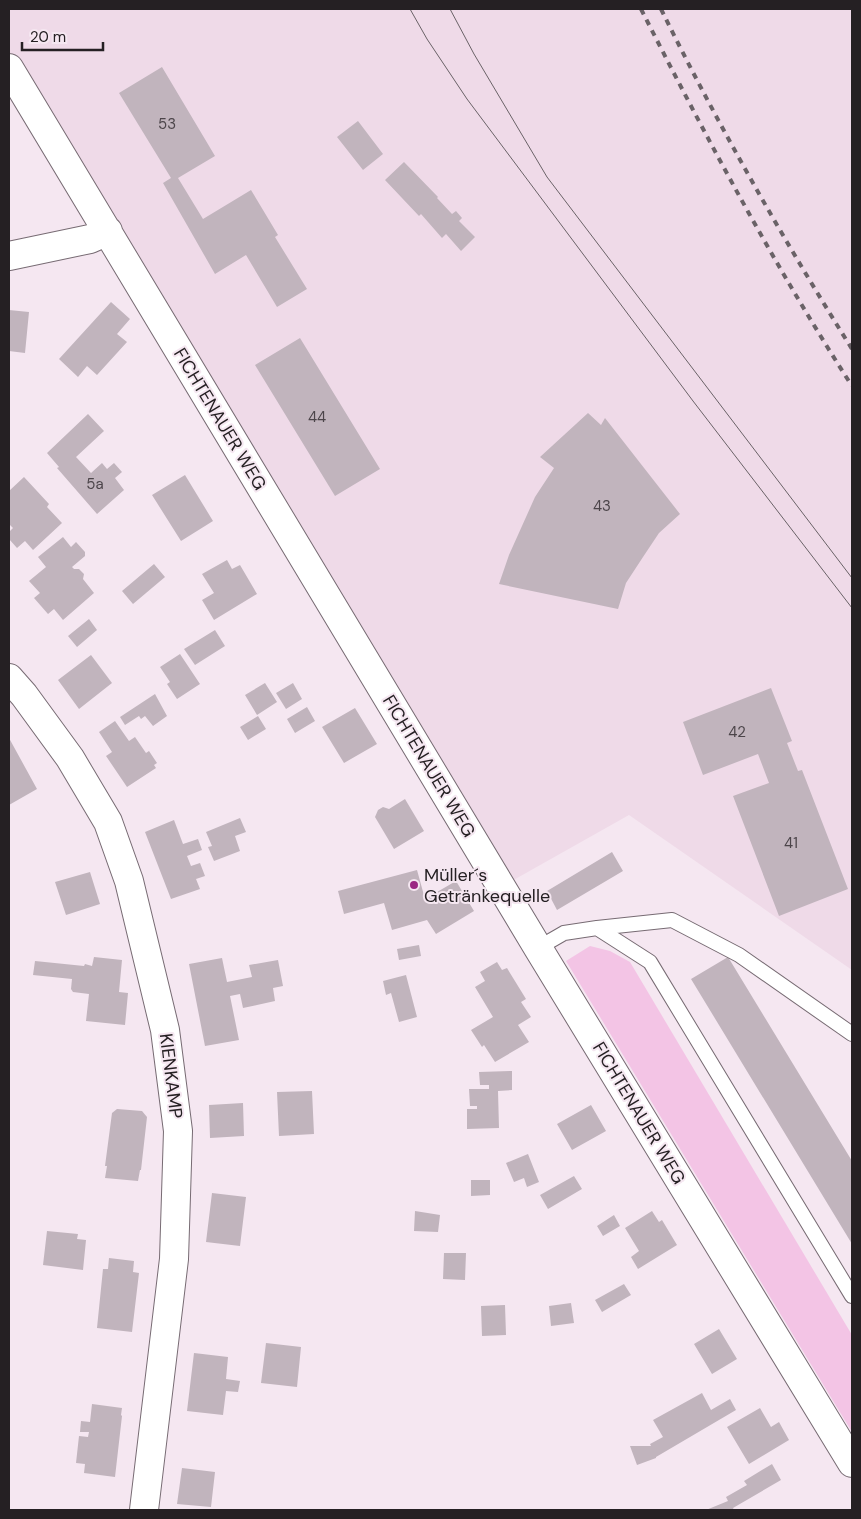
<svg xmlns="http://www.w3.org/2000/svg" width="861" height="1519" font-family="'DM Sans',sans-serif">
  <rect width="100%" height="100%" fill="#f5e7f1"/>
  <path fill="#efdae8" d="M9,9H852V970L629,815L510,882L9,62Z"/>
  <path fill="#f3c4e5" d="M590,946L610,951L630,962L852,1335V1432L566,961Z"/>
  <path fill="#c1b4bd" d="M162,67L215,156L178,178L203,219L251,190L278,235L275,237L307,289L277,307L246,255L215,274L163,183L171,178L119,93Z
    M358,121L383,154L363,170L337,137Z
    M404,162L438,197L437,198L452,214L456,211L462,218L459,221L475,237L461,251L446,234L442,238L421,214L419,216L385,180Z
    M111,302L130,319L117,334L127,342L97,375L87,366L78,377L59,359Z
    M9,310L29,312L25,353L9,351Z
    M300,338L380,469L335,496L255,365Z
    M588,413L601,425L605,418L680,514L659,533L643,557L626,583L618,609L499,584L509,555L535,497L554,468L540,457Z
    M88,414L104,431L76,457L91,473L102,463L107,469L114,463L122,472L115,478L124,490L97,514L57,468L59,467L47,453Z
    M185,475L213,521L181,541L152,495Z
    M24,477L49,504L47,507L62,523L33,550L25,541L17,548L9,539V532L13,528L9,524V491Z
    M63,537L71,547L76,542L85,552V556L72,567L74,569H79L84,574L83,579L94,593L63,620L54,609L48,614L34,598L40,593L29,581L46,567L38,557Z
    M227,560L232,569L240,565L257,594L214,620L202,600L214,593L202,574Z
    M154,564L165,577L133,604L122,591Z
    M89,619L97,630L77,647L68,636Z
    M215,630L225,646L195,665L184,649Z
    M180,654L200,684L177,699L167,684L170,682L160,667Z
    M91,655L112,683L79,709L58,680Z
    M265,683L277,702L257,715L245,695Z
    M293,683L302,699L286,709L276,693Z
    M771,688L792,741L787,743L798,771L802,770L848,889L779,916L733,796L769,783L758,754L703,775L683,722Z
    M155,694L167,716L153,726L145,716L141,719L139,716L125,725L120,717Z
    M307,707L315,721L295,733L287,719Z
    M355,708L377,744L344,763L322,727Z
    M258,716L266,729L248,740L240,727Z
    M115,721L129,741L135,737L146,753L149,751L157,763L154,765L156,768L127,787L106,756L112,752L99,732Z
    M9,738L37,789L9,805Z
    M405,799L424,831L394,849L375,817L378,810L383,807L389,809Z
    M240,818L246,832L235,836L240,851L214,861L208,847L212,846L206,832Z
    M174,820L183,844L198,839L202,850L187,856L191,866L200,863L205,876L196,879L200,889L171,899L145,832Z
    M612,852L623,871L557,910L547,891Z
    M417,870L425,899L456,881L474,911L436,934L427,920L392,930L384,903L344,914L338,891Z
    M90,872L100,904L66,915L55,882Z
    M419,945L421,956L399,960L397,949Z
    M94,957L122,960L119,992L128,993L125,1025L86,1021L89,994L73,992L71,989L72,979L33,975L35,961L84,966L85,964L92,966Z
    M728,957L852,1161V1244L691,979Z
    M222,958L227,982L252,977L249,965L278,960L283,986L273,988L275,1001L257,1005L243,1008L240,994L230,996L239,1040L205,1046L189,964Z
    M497,962L502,970L507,968L526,999L521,1002L531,1017L518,1025L529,1042L495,1062L484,1045L482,1047L471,1030L493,1017L475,987L485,981L480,972Z
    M406,975L417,1017L399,1022L391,993L386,995L383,981Z
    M512,1071V1090L498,1091L499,1128L467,1129V1109H477V1106H470L469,1089H489V1085H480L479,1072Z
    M312,1091L314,1134L279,1136L277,1092Z
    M243,1103L244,1136L210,1138L209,1105Z
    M591,1105L606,1131L572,1150L557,1124Z
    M117,1109L142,1111L147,1117L141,1170H140L138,1181L105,1178L107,1166H105L112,1113Z
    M528,1154L539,1182L527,1187L524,1178L514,1182L506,1163Z
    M574,1176L582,1189L548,1209L540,1195Z
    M471,1180H490V1195L471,1196Z
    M212,1193L246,1197L240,1246L206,1242Z
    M415,1211L440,1215L438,1232L414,1231Z
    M652,1211L659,1222L662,1220L677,1245L638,1269L631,1257L639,1251L625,1228Z
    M614,1215L620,1226L603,1236L597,1226Z
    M47,1231L78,1234L77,1239L86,1240L83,1270L43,1265Z
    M444,1253H466L465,1280L443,1279Z
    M109,1258L134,1261L133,1272L139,1273L132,1332L97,1328L103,1269H108Z
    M624,1284L631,1295L602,1312L595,1300Z
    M571,1303L574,1323L551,1326L549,1306Z
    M505,1305L506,1335L482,1336L481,1306Z
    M719,1329L737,1359L712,1374L694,1344Z
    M266,1343L301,1347L297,1387L261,1383Z
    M194,1353L228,1357L226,1379L240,1381L238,1392L226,1391L223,1415L187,1411Z
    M702,1393L711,1410L730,1399L736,1410L656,1457V1458L637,1465L630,1446H651L650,1444L663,1437L653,1420Z
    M92,1404L122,1408L121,1415L122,1416L115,1477L84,1473L85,1464L76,1463L79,1436L88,1437L89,1432H80L81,1421L90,1422Z
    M760,1408L771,1427L779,1422L789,1440L749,1464L727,1427Z
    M772,1464L781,1480L733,1508L734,1510H706L728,1501L726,1497L747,1485L744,1481Z
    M182,1468L215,1472L211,1507L177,1504Z"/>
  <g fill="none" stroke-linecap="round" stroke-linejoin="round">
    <g stroke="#776b73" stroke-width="16">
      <path id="lane" d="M597,928L672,920L739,955L852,1034
        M538,948L564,933L597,928L650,962L852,1296"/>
    </g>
    <g stroke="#776b73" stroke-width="30">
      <path id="street" d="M9,68L538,948L852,1463
        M9,256L90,239L108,231
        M9,678L24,695L70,758L108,822L129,881L165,1030L178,1131L174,1259L144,1510"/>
    </g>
    <use href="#lane" stroke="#fff" stroke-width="14"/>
    <use href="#street" stroke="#fff" stroke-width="28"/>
    <path stroke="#6a6267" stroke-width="1" d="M410,9L427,39L467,99L693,401L852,608
      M450,9L474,54L547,177L852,578"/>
    <path stroke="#6a6267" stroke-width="4" stroke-dasharray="6 6" stroke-linecap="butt" d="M641,9C706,137 774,265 852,386
      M661,9C718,125 783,239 852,349"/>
  </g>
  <circle fill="#9b2783" stroke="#f5e7f1" stroke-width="2" cx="414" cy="885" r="5"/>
  <g text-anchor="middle" stroke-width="4" stroke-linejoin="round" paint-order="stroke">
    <g font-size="15" fill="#4c454a">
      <text x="167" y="129">53</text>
      <text x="317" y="422">44</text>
      <text x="95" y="489">5a</text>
      <text x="602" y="511">43</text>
      <text x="737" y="737">42</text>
      <text x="791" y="848">41</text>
    </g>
    <g font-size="18" fill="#252023" stroke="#f5e7f1">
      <text transform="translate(220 419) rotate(59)" y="6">FICHTENAUER WEG</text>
      <text transform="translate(429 766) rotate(59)" y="6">FICHTENAUER WEG</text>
      <text transform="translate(171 1076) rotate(83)" y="6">KIENKAMP</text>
      <text transform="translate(639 1113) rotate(59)" y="6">FICHTENAUER WEG</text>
    </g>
    <g font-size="18" fill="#252023" stroke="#f5e7f1" text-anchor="start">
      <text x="424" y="881">Müller´s<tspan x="424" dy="21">Getränkequelle</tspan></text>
    </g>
  </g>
  <rect width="861" height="1519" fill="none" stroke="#252023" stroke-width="20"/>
  <path d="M22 42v8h81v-8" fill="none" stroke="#252023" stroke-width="2.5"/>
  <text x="30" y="42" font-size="15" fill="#252023" stroke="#f5e7f1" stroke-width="4" paint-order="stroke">20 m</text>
</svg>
